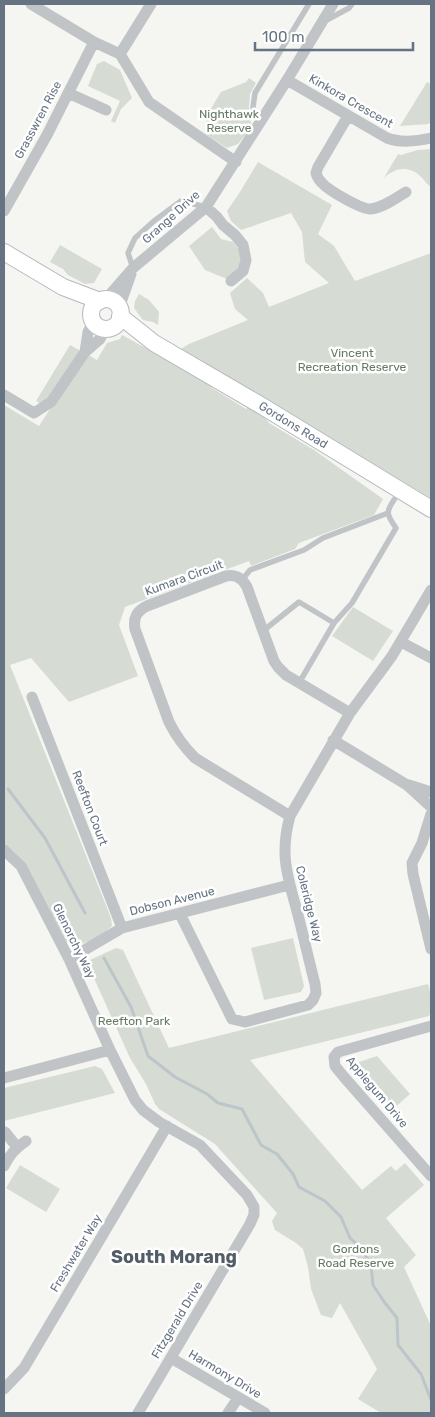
<svg xmlns="http://www.w3.org/2000/svg" width="435" height="1417" font-family="Rubik,sans-serif">
  <rect width="100%" height="100%" fill="#f5f5f2"/>
  <path fill="#d6dcd3" d="M104,61L120,70L132,98L121,109L115,123L111,121L120,101L88,86L97,64Z
    M249,78L256,83L250,94L249,106L251,124L246,134L238,144L227,148L205,134L207,115L221,92L246,82Z
    M427,82L431,84V122L428,124L400,126Z
    M431,149V187C426,184 425,180 420,176C409,165 394,168 384,178L398,154L401,155L418,150Z
    M258,162L332,205L318,234L334,246L355,281L431,253V501L430,498L277,407L176,352L189,344L248,320L235,309L230,293L247,278L263,293L269,307L329,283L305,262L302,232L291,213L241,230L231,221L227,211L240,192Z
    M212,227L221,239L233,242L241,252L240,269L227,279L205,270L189,246Z
    M60,245L102,269L94,283L85,284L68,275L63,269L50,262Z
    M139,294L149,300L159,312L158,325L153,322L143,320L134,308L135,301Z
    M122,335L208,382L212,388L246,409L249,407L264,416L269,423L314,450L383,499L374,515L299,543L295,549L251,566L249,561L125,607L119,625L138,676L69,702L31,658L10,665L111,918L112,926C102,936 86,943 72,947L63,939L24,861L4,843V405L39,426L50,409L36,401L70,345L97,360L107,343L120,339Z
    M353,607L393,631L373,661L332,636Z
    M293,938L304,986L301,992L264,1000L251,948Z
    M116,948L123,950L169,1048L428,984C431,994 434,1007 429,1016L250,1060L362,1190L391,1166L396,1171L405,1163L424,1185L386,1218L416,1255L404,1267L431,1326V1413H381L358,1399L377,1369L340,1303L332,1318L321,1315L311,1289L308,1267L303,1249L296,1243L275,1230L272,1221L277,1213L215,1144L159,1109L155,1104L146,1084L130,1058L88,965L90,960Z
    M377,1056L410,1094L392,1110L358,1070L359,1062Z
    M95,1066L102,1069L115,1093L4,1121V1088Z
    M20,1165L60,1189L46,1212L6,1188Z"/>
  <g fill="none" stroke-linecap="round" stroke-linejoin="round">
    <path stroke="#bbc5ca" stroke-width="3" d="M8,789L45,838L85,913
      M104,958L131,1007L148,1056L175,1077L207,1094L218,1103L242,1109L261,1145L277,1154L293,1174L299,1187L325,1201L341,1217L350,1238L361,1248L371,1265L373,1285L385,1303L397,1318L398,1345L421,1374L431,1400"/>
    <g stroke="#b5b9be" stroke-width="18">
      <g id="secondary">
        <path d="M4,252L63,287L100,301"/>
        <circle cx="106" cy="314" r="15"/>
        <path id="s1" d="M120,316L154,343L262,406L431,509"/>
      </g>
    </g>
    <path stroke="#c0c4c7" stroke-width="5.5" d="M325,21L349,8L352,4
      M258,123L253,107L255,93L309,4
      M133,268L128,253L135,238L154,221L181,201L206,207
      M242,580L250,570L304,550L323,538L388,513
      M263,631L299,602L334,623
      M299,683L334,623L352,603L396,528C383,510 388,510 399,492"/>
    <path stroke="#c0c4c7" stroke-width="11" d="M31,4L94,42L120,54L149,102L236,162
      M120,54L151,4
      M287,80L387,138C400,143 418,141 431,138
      M68,93L106,110
      M348,116L318,167L316,173C317,177 319,180 322,183C328,190 362,210 371,209C384,207 396,198 406,192
      M206,207L217,217L223,225L235,235L243,245L246,260L243,271L231,281
      M4,211L47,135L94,42
      M105,300L133,268L206,207L287,80L333,4
      M119,308L131,274
      M85,352L88,332L93,322
      M4,395L34,413L51,402L85,352L100,339L105,329
      M401,642L431,658
      M32,697L122,928
      M333,740L407,785L431,807
      M409,785L431,792
      M431,814L422,843L412,863L413,874L431,949
      M290,816L195,758C184,747 176,736 169,722L135,629C133,617 137,611 147,606L226,576C236,574 242,578 247,587L274,661L278,667L286,675L350,713
      M4,850L21,866L69,959L110,1050L135,1100L143,1110L159,1122L200,1145L247,1195L254,1207V1215L250,1224L138,1413
      M180,914L232,1019L245,1022L308,1005L313,1000L316,993L315,984C309,961 304,938 298,915C288,877 279,856 290,816L350,713L392,656L431,590
      M69,959L122,928L289,885
      M431,1026L338,1052L334,1057L335,1066L344,1077L431,1176
      M4,1078L110,1050
      M5,1132L17,1147
      M4,1166C10,1155 15,1148 26,1141
      M171,1358L265,1413
      M4,1389L24,1368L167,1126
      M228,1413L238,1398"/>
    <use href="#secondary" stroke="#fff" stroke-width="16"/>
  </g>
  <g text-anchor="middle" stroke-width="5" stroke-linejoin="round" paint-order="stroke">
    <g font-size="12" fill="#657382" stroke="#fff">
      <text transform="translate(351 101) rotate(30)" y="4">Kinkora Crescent</text>
      <text transform="translate(38 120) rotate(-62)" y="4">Grasswren Rise</text>
      <text transform="translate(171 217) rotate(-42)" y="4">Grange Drive</text>
      <text dy="4" stroke="none"><textPath href="#s1" startOffset="205">Gordons Road</textPath></text>
      <text transform="translate(184 578) rotate(-20)" y="4">Kumara Circuit</text>
      <text transform="translate(90 808) rotate(69)" y="4">Reefton Court</text>
      <text transform="translate(172 901) rotate(-14)" y="4">Dobson Avenue</text>
      <text transform="translate(309 904) rotate(76)" y="4">Coleridge Way</text>
      <text transform="translate(74 941) rotate(64)" y="4">Glenorchy Way</text>
      <text transform="translate(377 1092) rotate(50)" y="4">Applegum Drive</text>
      <text transform="translate(76 1253) rotate(-59)" y="4">Freshwater Way</text>
      <text transform="translate(177 1320) rotate(-59)" y="4">Fitzgerald Drive</text>
      <text transform="translate(225 1374) rotate(31)" y="4">Harmony Drive</text>
    </g>
    <g font-size="12" fill="#667963" stroke="#fff">
      <text x="229" y="118">Nighthawk<tspan x="229" dy="14">Reserve</tspan></text>
      <text x="352" y="357">Vincent<tspan x="352" dy="14">Recreation Reserve</tspan></text>
      <text x="134" y="1025">Reefton Park</text>
      <text x="356" y="1253">Gordons<tspan x="356" dy="14">Road Reserve</tspan></text>
    </g>
    <g font-size="18" font-weight="bold" fill="#525d67" stroke="#fff">
      <text x="174" y="1263">South Morang</text>
    </g>
  </g>
  <rect width="435" height="1417" fill="none" stroke="#657382" stroke-width="10"/>
  <path d="M255 42v8h158v-8" fill="none" stroke="#657382" stroke-width="2.5"/>
  <text x="262" y="42" font-size="15" fill="#657382" stroke="#ffffff" stroke-width="4" paint-order="stroke">100 m</text>
</svg>
